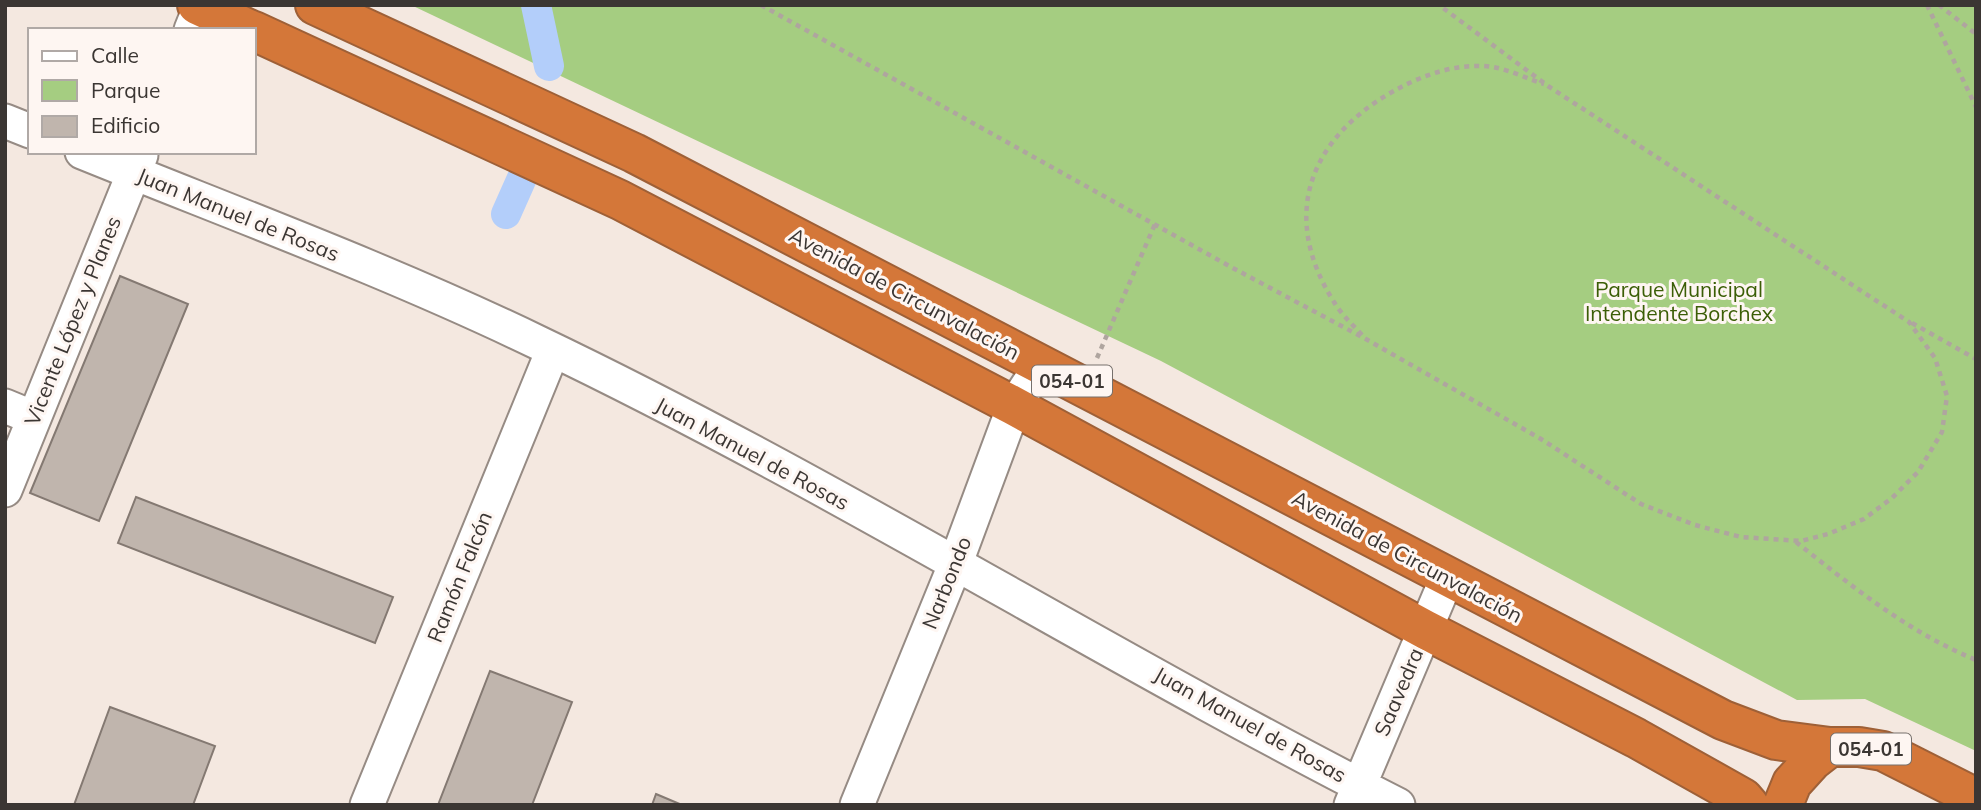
<svg xmlns="http://www.w3.org/2000/svg" width="1981" height="810" font-family="Mulish,sans-serif">
  <rect width="100%" height="100%" fill="#f4e8e0"/>
  <path fill="#a5cd81" d="M411,5H1976V751L1865,699L1797,700L1161,361Z"/>
  <g fill="none" stroke-linecap="round" stroke-linejoin="round">
    <path stroke="#b3cefa" stroke-width="30" d="M536,5L549,66
      M506,214L522,178"/>
  </g>
  <path fill="#c0b5ad" stroke="#847972" stroke-width="2" d="M120,276L188,304L99,521L30,493Z
    M136,497L393,597L375,643L118,543Z
    M490,671L572,702L532,805H438Z
    M110,707L215,746L193,805H74Z
    M656,794L682,805H652Z"/>
  <g fill="none" stroke-linecap="round" stroke-linejoin="round">
    <g stroke="#968b84" stroke-width="37">
      <path id="minor" d="M191,30L201,5
        M5,121L30,131
        M82,152C235,214 390,271 539,343C832,483 1108,658 1398,805
        M5,406L34,418
        M5,490L141,155
        M367,805L553,350
        M857,805L955,565L1014,406L1041,365
        M1351,805L1447,578"/>
    </g>
    <g stroke="#9e6037" stroke-width="42">
      <path id="highway" d="M197,5L251,30
        M315,5L634,153L1723,720L1776,740L1830,747
        M254,31L620,200L1014,406L1426,630L1636,738L1743,798L1749,805
        M1783,805L1792,783L1812,761L1830,747H1859L1883,751L1976,798"/>
    </g>
    <path stroke="#afa59f" stroke-width="4.5" stroke-dasharray="5 5" stroke-linecap="butt" d="M761,5L1231,267L1364,338L1541,439L1641,504L1695,525L1741,537L1801,541L1828,534L1864,519L1892,498L1918,472L1942,432L1947,396L1935,358L1909,322L1548,86L1439,5
      M1927,5L1976,107
      M1939,5L1976,34
      M1912,323L1976,359
      M1362,335C1352,324 1341,314 1334,302C1280,217 1308,140 1392,92C1422,75 1458,62 1493,67C1510,70 1528,79 1544,84
      M1097,358L1155,224
      M1796,542C1853,587 1908,632 1976,660"/>
    <use href="#minor" stroke="#fff" stroke-width="33"/>
    <use href="#highway" stroke="#d47739" stroke-width="38"/>
  </g>
  <g text-anchor="middle" stroke-width="6" stroke-linejoin="round" paint-order="stroke">
    <g fill="#fef6f2" stroke="#76706c" stroke-width="2">
      <rect x="1032" y="365.5" width="80" height="31" rx="5"/>
      <rect x="1831" y="733.5" width="80" height="31" rx="5"/>
    </g>
    <g font-size="19" font-weight="bold" fill="#3b3633">
      <text x="1072" y="388">054-01</text>
      <text x="1871" y="756">054-01</text>
    </g>
    <g font-size="21" fill="#3b3633" stroke="#fef6f2">
      <text transform="translate(238 215) rotate(22)" y="7">Juan Manuel de Rosas</text>
      <text transform="translate(904 294) rotate(28)" y="7">Avenida de Circunvalación</text>
      <text transform="translate(73 321) rotate(-68)" y="7">Vicente López y Planes</text>
      <text transform="translate(752 454) rotate(28)" y="7">Juan Manuel de Rosas</text>
      <text transform="translate(1407 557) rotate(28)" y="7">Avenida de Circunvalación</text>
      <text transform="translate(460 577) rotate(-68)" y="7">Ramón Falcón</text>
      <text transform="translate(947 583) rotate(-68)" y="7">Narbondo</text>
      <text transform="translate(1399 692) rotate(-67)" y="7">Saavedra</text>
      <text transform="translate(1250 725) rotate(29)" y="7">Juan Manuel de Rosas</text>
    </g>
    <g font-size="21" fill="#3b5e06" stroke="#fef6f2">
      <text x="1679" y="297">Parque Municipal<tspan x="1679" dy="24">Intendente Borchex</tspan></text>
    </g>
  </g>
  <rect width="1981" height="810" fill="none" stroke="#3b3633" stroke-width="14"/>
  <rect x="28" y="28" width="228" height="126" fill="#fef6f2" stroke="#b0a9a6" stroke-width="2"/>
  <rect x="42" y="51" width="35" height="10" fill="#ffffff" stroke="#b0a9a6" stroke-width="2"/>
  <text x="91" y="63" font-size="21" fill="#3b3633">Calle</text>
  <rect x="42" y="80" width="35" height="21" fill="#a5cd81" stroke="#b0a9a6" stroke-width="2"/>
  <text x="91" y="98" font-size="21" fill="#3b3633">Parque</text>
  <rect x="42" y="116" width="35" height="21" fill="#c0b5ad" stroke="#b0a9a6" stroke-width="2"/>
  <text x="91" y="133" font-size="21" fill="#3b3633">Edificio</text>
</svg>
